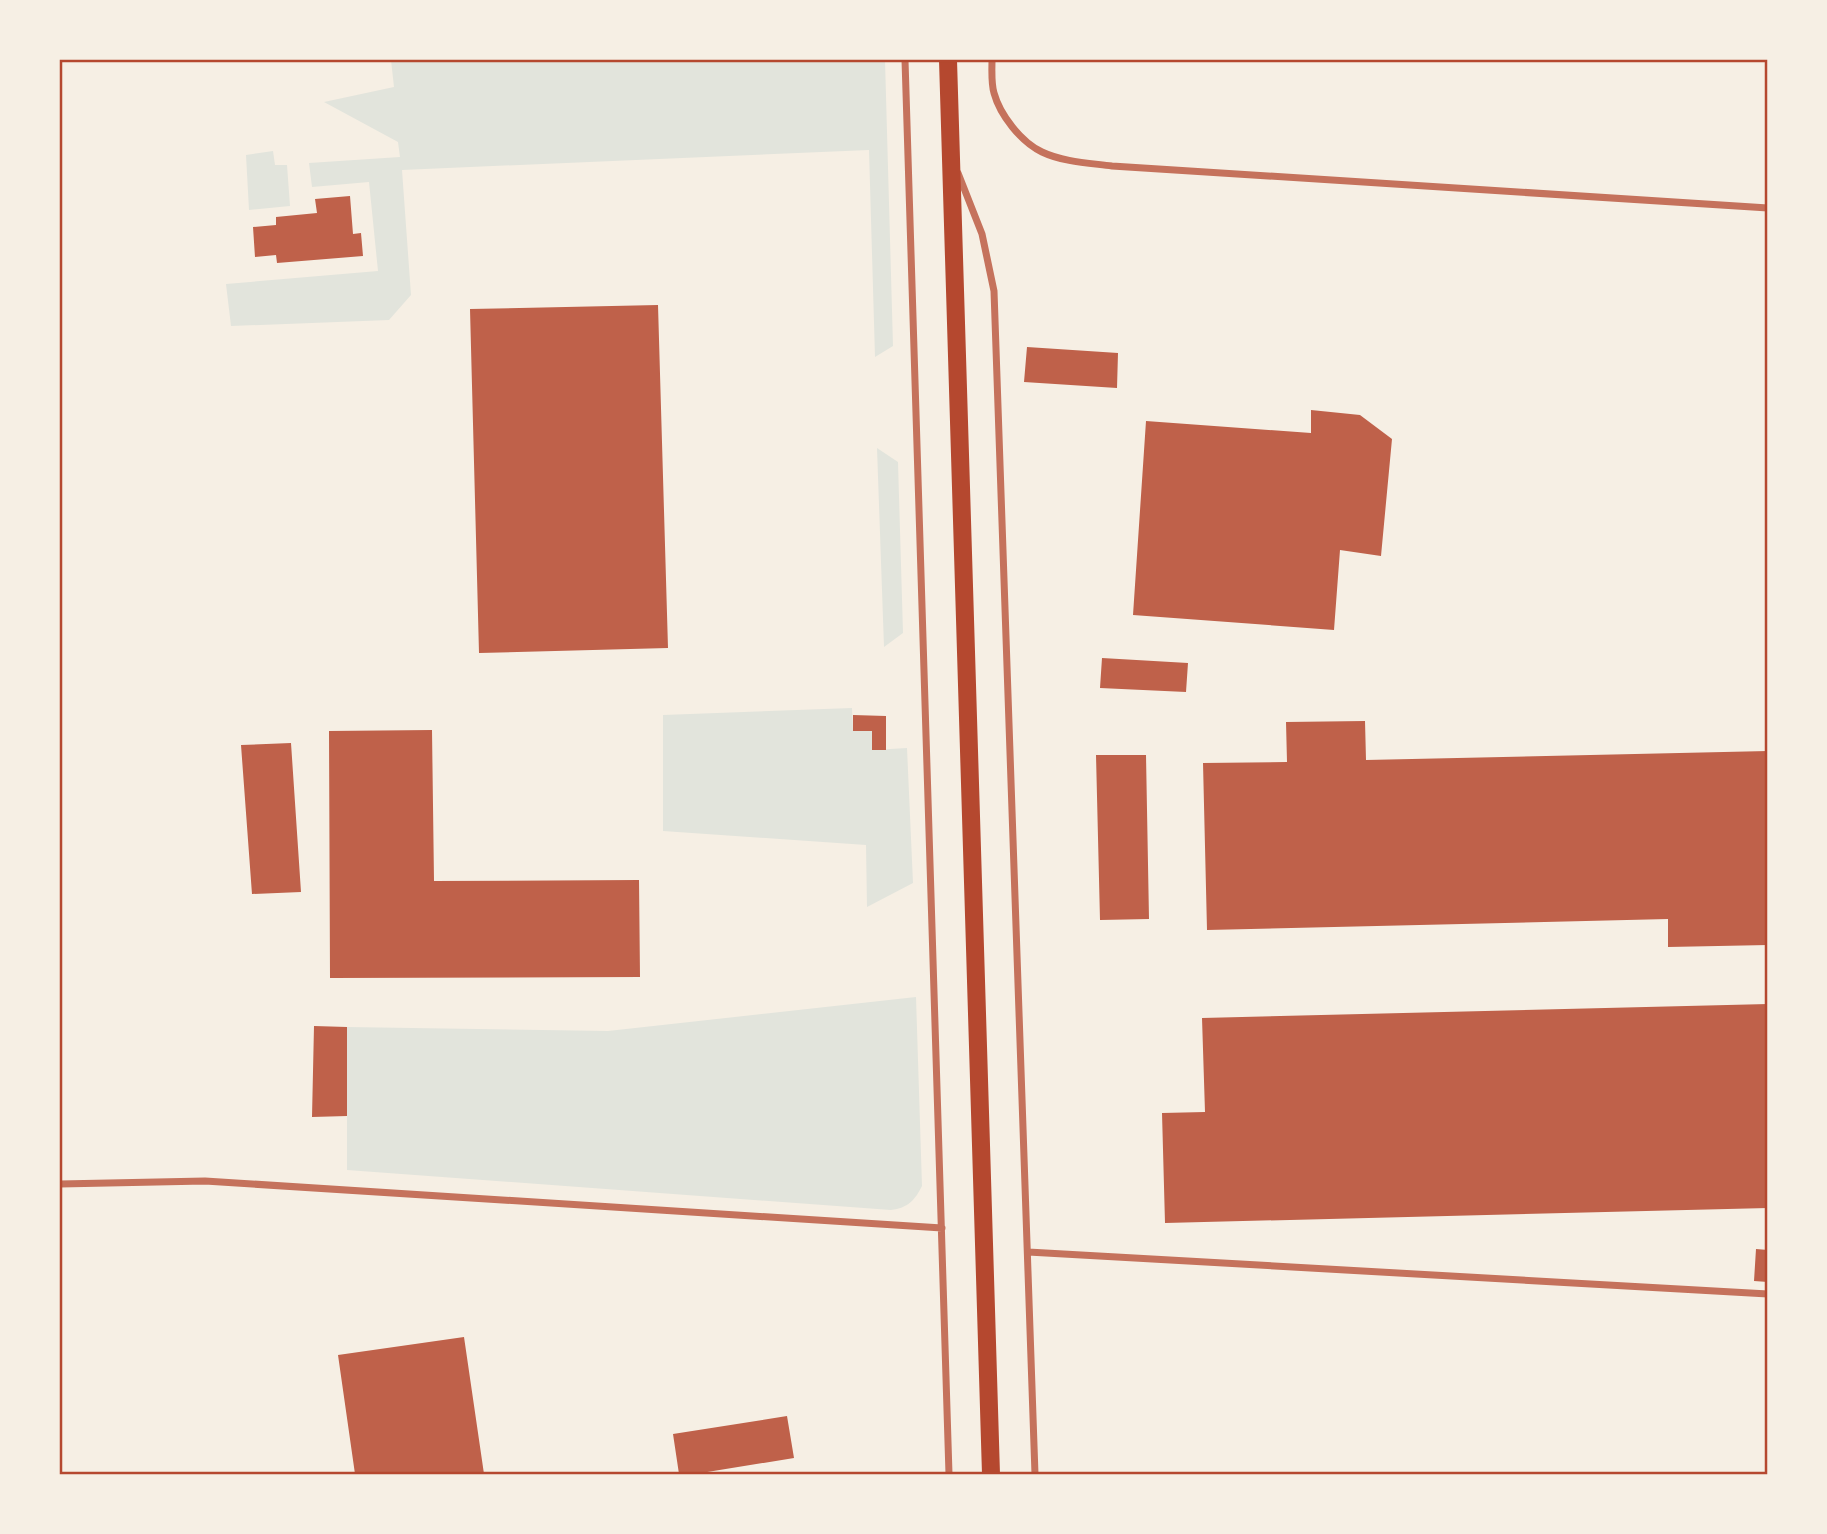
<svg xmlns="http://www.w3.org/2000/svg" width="1827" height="1534" font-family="'Roboto Condensed',sans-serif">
  <rect width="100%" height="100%" fill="#f6efe4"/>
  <path fill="#e2e4dc" d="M391,60H885L893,346L875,357L869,150L402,170L411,295L389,320L231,326L226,284L378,271L369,182L312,187L309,163L400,157L398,142L324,102L394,87Z
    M273,151L275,165H287L290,206L249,210L246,155Z
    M877,448L898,462L903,633L884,647Z
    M852,708L853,731H872L873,750L907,748L913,883L867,907L866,845L663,831V715Z
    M916,997L922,1186C915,1200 908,1208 891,1210L347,1170V1027L608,1031Z"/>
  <path fill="#bf614a" d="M350,196L353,234L361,233L363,256L277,263L276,255L255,257L253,227L276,225V217L317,213L315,199Z
    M658,305L668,648L479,653L470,309Z
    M1027,347L1118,353L1117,388L1024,382Z
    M1311,410L1360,415L1392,439L1381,556L1340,550L1334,630L1133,615L1146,421L1311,433Z
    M1102,658L1188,663L1186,692L1100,688Z
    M853,715L886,716V750H872V731H853Z
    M1365,721L1366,760L1768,751V945L1668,947V919L1207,930L1203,763L1287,762L1286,722Z
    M432,730L434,881L639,880L640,977L330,978L329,731Z
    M291,743L301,892L252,894L241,745Z
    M1096,755H1146L1149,919L1100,920Z
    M1768,1004V1208L1165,1223L1162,1113L1205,1112L1202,1018Z
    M314,1026L347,1027V1116L312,1117Z
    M1756,1249L1768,1250V1282L1754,1281Z
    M464,1337L484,1474H355L338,1355Z
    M787,1416L794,1458L695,1474H679L673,1434Z"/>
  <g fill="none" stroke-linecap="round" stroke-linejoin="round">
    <path stroke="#c5725c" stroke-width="7" d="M905,60L949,1474
      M992,60C992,70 991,83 994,93C1000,115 1021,142 1042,152C1063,162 1089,163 1112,166L1768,208
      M958,173L982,234L994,291L1035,1474
      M60,1184L205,1181L942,1228
      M1028,1252L1768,1294"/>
    <path stroke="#b5482f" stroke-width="18" d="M948,60L991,1474"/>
  </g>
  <rect width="1827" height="1534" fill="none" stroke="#f6efe4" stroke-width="122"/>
  <rect x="61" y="61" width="1705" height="1412" fill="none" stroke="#b5482f" stroke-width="2.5"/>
</svg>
